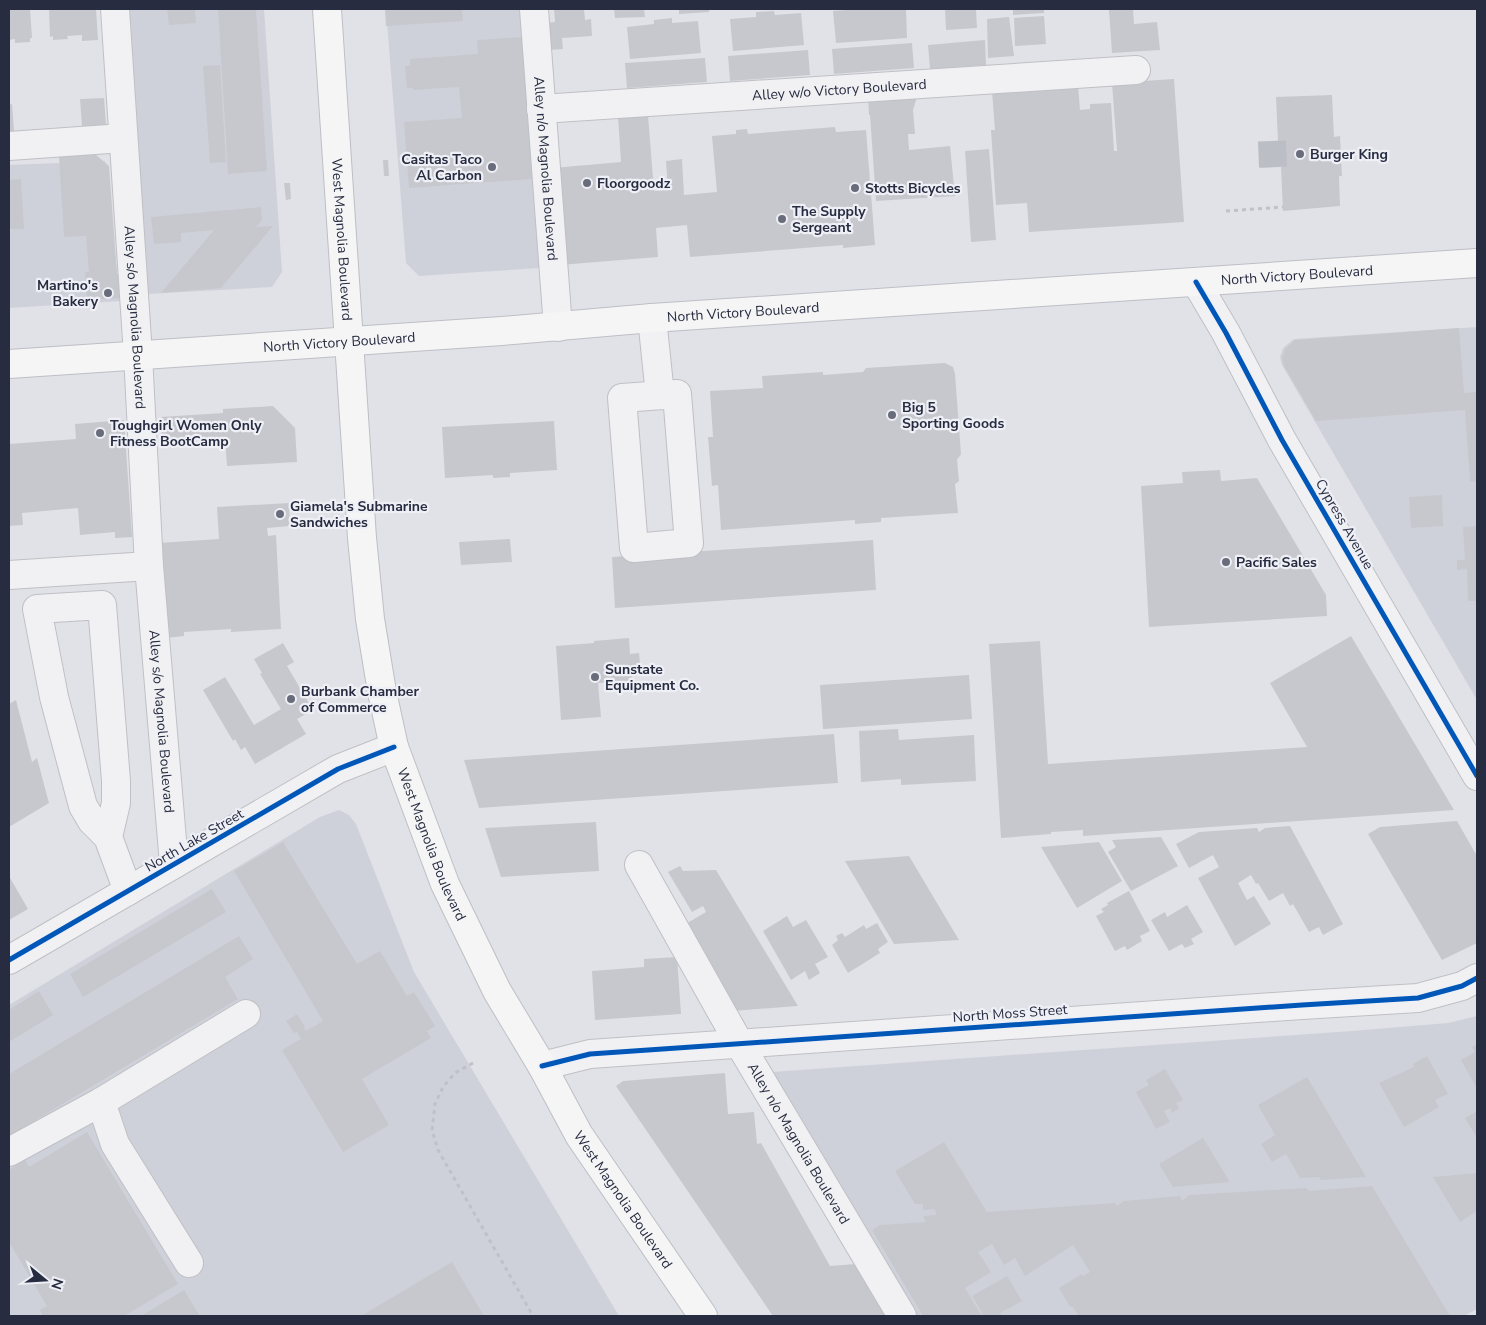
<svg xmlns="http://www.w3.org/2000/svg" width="1486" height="1325" font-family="'Nunito Sans',sans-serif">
  <rect width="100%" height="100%" fill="#e1e2e7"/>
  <path fill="#cfd1da" d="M124,9H264L282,272L272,287L147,294Z
    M386,9H525L540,268L419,276L406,263Z
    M105,161L120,301L9,308V165Z
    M1477,327V700L1282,365L1280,357L1283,348L1294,339Z
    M339,810L349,815L356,824L414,972L619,1316H9V1005L320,817Z
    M1477,1016V1309L1464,1316H917L772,1072L1352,1031L1448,1023Z"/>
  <path fill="#c7c8ce" d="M9,9H30L32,38H30V42L15,43V39L9,40Z
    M49,9H96L98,40L82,41V35L67,36L68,39L53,40V36L50,37Z
    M167,9H195L196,23L169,25Z
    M218,9H256L267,171L228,174Z
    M385,9H462L463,21L386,26Z
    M554,9H584L585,20L591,19L592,36L562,38L563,49L548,50L546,23L555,22Z
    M614,9H644L645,17L615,18Z
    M679,9H709V12L679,14Z
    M860,9H906L907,38L836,43L833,11Z
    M945,9H976L977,28L946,30Z
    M1013,9H1044V13L1013,15Z
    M1121,9H1133L1134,24L1157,22L1160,50L1112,53L1109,10Z
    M774,11L775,15L801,13L804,45L733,51L730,19L756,17V12Z
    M1044,16L1046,44L1015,46L1014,18Z
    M1009,17L1014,56L988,58L987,19Z
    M672,18V23L698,21L701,53L630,59L627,27L654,24V20Z
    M523,37L532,179L409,188L404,122L462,118L459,87L413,90V88H407L405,66H410V59L478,54L477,40Z
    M985,40L986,65L930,69L928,45Z
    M912,43L914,68L834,74L832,49Z
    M808,50L810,75L730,81L728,56Z
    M705,58L707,82L627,88L625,63Z
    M220,65L226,162L210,163L203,66Z
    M1174,79L1184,222L1029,232L1027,203L996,205L991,130H995L992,91L1078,85L1080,110L1090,109V104L1111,103L1114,151H1117L1112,83Z
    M1332,95L1334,137L1340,136L1342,176H1339L1340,206L1283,211L1281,167L1260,168L1259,142L1278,141L1276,97Z
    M868,97H917L913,110L915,134H908L909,150L950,146L955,196L876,201L870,115H869Z
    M104,98L106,125L82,126L80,99Z
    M12,104L14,131L9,132V105Z
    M648,115L654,191L668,190L666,161L682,159L684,195L717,192L712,136L736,134V130L747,129L748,134L835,127L836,132L866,130L875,245L843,248V245L690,257L687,225L656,228L658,257L560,265L553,168L621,162L618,117Z
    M989,149L996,240L971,242L965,151Z
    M95,154L109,166L117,274L121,273L122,298L87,300L85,272H89L86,236L64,237L59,156Z
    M383,160H388L389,176H384Z
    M21,179L24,229H9V180Z
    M284,183H290L291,199L286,200Z
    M261,207L262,220L256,227L273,226L221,288L161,293L214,230L181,233V242L154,244L151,217Z
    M1459,328L1464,393L1477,392V481L1470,482L1465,410L1316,421L1284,366L1282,358L1285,349L1295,340Z
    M945,363L953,367L955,374L961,454L960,456L957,459L959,481L955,484L958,513L881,518V522L855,524V520L721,530L718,485L712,486L708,437H713L710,391L763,388L762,376L823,372V375L863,372L866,368Z
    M273,406L295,428L297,462L227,466L225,438L162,442L161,417L223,413V409Z
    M124,420L132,537L115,538V532L80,535L78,508L22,513L23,525L9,526V444L76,439L75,424Z
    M554,421L557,470L510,473V477L493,478V475L445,478L442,427Z
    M1220,470L1221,481L1257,478L1326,595L1327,616L1149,627L1141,486L1183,483L1182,472Z
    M1442,495L1443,526L1411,528L1409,497Z
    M289,503L290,526L267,528L268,536L276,535L281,629L231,632V629L184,632V636L165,638L159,543L219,539L217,507Z
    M1477,526V601H1468L1467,569L1457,570V560H1465L1463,527Z
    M510,539L512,562L461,565L459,542Z
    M873,540L876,590L615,608L612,557Z
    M1351,636L1454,810L1083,836V830L1051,832V834L1001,838L989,644L1040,641L1048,764L1307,747L1270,683Z
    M629,638L630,654L639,653L641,673L631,674L632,681L598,683L601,717L561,720L556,646L594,643V641Z
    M283,643L294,662L287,666L313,710L297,719L306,734L255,764L245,747L241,750L235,739L233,741L203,690L225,677L254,725L281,709L260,674L262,673L254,659Z
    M969,675L972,719L823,729L820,685Z
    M16,700L32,762L37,758L49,803L9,827V704Z
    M898,729L899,740L974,735L976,781L901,785V779L861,782L859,731Z
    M834,734L838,783L479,808L464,760Z
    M1457,821L1477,856V943L1442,960L1368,834L1380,827Z
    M596,822L599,871L501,877L485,828Z
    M1290,826L1343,924L1323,935L1319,927L1309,932L1293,904L1290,906L1283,893L1269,901L1258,883L1256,884L1251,875L1238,883L1247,900L1254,896L1271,924L1235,946L1198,878L1219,867L1213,855L1189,868L1176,844L1199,832L1257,828L1259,832L1265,828Z
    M1161,837L1178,866L1131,891L1108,852L1116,847L1112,840Z
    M283,842L357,964L380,951L407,996L414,992L435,1026L427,1031L431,1038L362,1079L389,1125L343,1152L282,1050L301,1039L297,1032L294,1033L286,1021L297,1014L305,1027L304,1028L306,1031L323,1021L234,871Z
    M1099,842L1122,881L1077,908L1041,847Z
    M909,856L959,940L894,944L845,861Z
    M680,866L683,871L716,870L798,1006L733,1011L682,926L706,912L703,906L692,912L668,872Z
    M9,876L28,909L9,920Z
    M212,889L226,912L83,997L70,974Z
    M1129,891L1150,931L1140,936L1142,941L1127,950L1125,946L1115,951L1096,916L1104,912L1101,909L1108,905L1107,903Z
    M1187,905L1203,932L1191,939L1194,944L1185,948L1182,944L1169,951L1151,920L1165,912L1167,917Z
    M787,916L793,927L806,920L828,957L815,964L820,973L809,980L805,971L791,980L763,931Z
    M877,923L888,942L878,949L880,953L848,973L832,945L838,940L836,936L842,933L845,937L864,925L866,929Z
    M239,936L253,959L225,977L238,999L9,1136V1074Z
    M677,957L681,1014L595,1020L592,971L644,967V959Z
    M39,991L53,1015L9,1042V1010Z
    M1477,1044V1089L1461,1060L1475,1052L1472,1047Z
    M1427,1056L1448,1094L1435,1100L1439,1107L1404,1127L1379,1083L1414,1067L1413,1064Z
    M1165,1069L1183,1100L1176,1103L1179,1108L1172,1113L1170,1108L1164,1111L1170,1122L1156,1129L1136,1092L1149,1085L1146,1080Z
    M725,1073L728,1114L754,1112L757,1144L761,1143L830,1266L856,1264L887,1316H773L616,1086L623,1081Z
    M1307,1077L1366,1177L1320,1180V1177L1300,1178L1286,1154L1272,1162L1261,1144L1275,1135L1258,1105Z
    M1477,1111V1138L1465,1118Z
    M87,1132L178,1284L124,1316H43L40,1310L47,1306L9,1242V1178L10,1177L9,1170L25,1160L29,1167Z
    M1203,1138L1230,1182L1173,1187L1159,1164Z
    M944,1142L987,1212L1115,1203L1117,1206L1124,1201L1180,1196L1182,1201L1189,1195L1306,1188L1309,1191L1372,1186L1450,1316H1079L1072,1306L1070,1307L1059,1288L1082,1274L1083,1276L1090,1272L1073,1245L1025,1276L1015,1258L1004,1265L992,1244L978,1252L991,1272L965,1288L982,1316H923L872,1230L880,1225L926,1222L923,1216L936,1215L935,1209L923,1210V1204H915L895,1171Z
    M1477,1173V1211L1460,1222L1433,1177Z
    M452,1262L484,1316H361Z
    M1007,1276L1022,1301L1000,1313L1002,1316H984L972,1296Z
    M184,1290L200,1316H141Z"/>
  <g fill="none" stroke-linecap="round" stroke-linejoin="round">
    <path stroke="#bcbec6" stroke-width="28" stroke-dasharray="28 14" stroke-linecap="butt" d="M1272,141L1273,167"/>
    <g stroke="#bfc0c5" stroke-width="30">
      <g id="minor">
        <path id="s1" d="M115,9L138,355L149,566L174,864"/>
        <path id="s2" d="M534,9L558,327"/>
        <path id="s3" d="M541,109L1136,70"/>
        <path d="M9,146L123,138"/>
        <path d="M1196,282L1226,333L1282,440L1477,776"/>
        <path d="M652,318L660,395"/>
        <path d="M677,394L689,543L634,548L622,398Z"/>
        <path d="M9,575L149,566"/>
        <path d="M108,837L116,803V781L102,605L37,609L54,697L83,806L92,821L108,837L128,891"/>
        <path id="s4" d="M639,865L739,1043L902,1316"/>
        <path d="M9,960L338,769L394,747"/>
        <path d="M542,1066L590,1054L1302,1005L1418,998L1462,986L1477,978"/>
        <path d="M9,1152L101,1102"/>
        <path d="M189,1263L115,1144L101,1102L246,1014"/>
      </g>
    </g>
    <g stroke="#bdbfc5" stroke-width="30">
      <g id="major">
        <path id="s5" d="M327,9L362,538L370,619L382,692L394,747L445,884L497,991L542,1066L579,1135L703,1316"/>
        <path id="s6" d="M9,364L502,331L652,318L1477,263"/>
      </g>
    </g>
    <path stroke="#c0c1c7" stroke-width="3" stroke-dasharray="4 4" stroke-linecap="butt" d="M1226,211L1283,207
      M473,1063L455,1073L443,1087L435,1104L432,1130L438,1150L533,1316"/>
    <use href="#minor" stroke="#f1f1f3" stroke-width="28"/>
    <use href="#major" stroke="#f5f5f6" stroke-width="28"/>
    <g stroke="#eef0f6" stroke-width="8">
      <path id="cycleway" d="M1196,282L1226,333L1282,440L1477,776
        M9,960L338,769L394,747
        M542,1066L590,1054L1302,1005L1418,998L1462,986L1477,978"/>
    </g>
    <use href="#cycleway" stroke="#0057b8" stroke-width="5"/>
  </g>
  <g fill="#686c7b" stroke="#eef0f6" stroke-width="2">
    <circle cx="1300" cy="154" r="5"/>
    <circle cx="492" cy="167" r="5"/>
    <circle cx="587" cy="183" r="5"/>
    <circle cx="855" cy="188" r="5"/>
    <circle cx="782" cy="219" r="5"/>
    <circle cx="108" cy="293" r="5"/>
    <circle cx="892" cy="415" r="5"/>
    <circle cx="100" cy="433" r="5"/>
    <circle cx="280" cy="514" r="5"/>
    <circle cx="1226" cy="562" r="5"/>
    <circle cx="595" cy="677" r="5"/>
    <circle cx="291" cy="699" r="5"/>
  </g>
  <g text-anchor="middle" stroke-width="4.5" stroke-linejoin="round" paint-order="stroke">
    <g font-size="14" fill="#272c41" stroke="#eef0f6">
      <text dy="5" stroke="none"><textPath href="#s3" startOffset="299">Alley w/o Victory Boulevard</textPath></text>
      <text dy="5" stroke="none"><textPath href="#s2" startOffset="160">Alley n/o Magnolia Boulevard</textPath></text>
      <text dy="5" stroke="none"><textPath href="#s5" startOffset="231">West Magnolia Boulevard</textPath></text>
      <text dy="5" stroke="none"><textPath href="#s6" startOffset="1291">North Victory Boulevard</textPath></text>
      <text dy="5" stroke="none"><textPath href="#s6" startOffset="736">North Victory Boulevard</textPath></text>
      <text dy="5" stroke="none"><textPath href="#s1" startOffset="309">Alley s/o Magnolia Boulevard</textPath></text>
      <text dy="5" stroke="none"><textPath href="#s6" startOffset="331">North Victory Boulevard</textPath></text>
      <text transform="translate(1345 524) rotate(60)" y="5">Cypress Avenue</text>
      <text dy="5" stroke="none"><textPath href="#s1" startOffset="714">Alley s/o Magnolia Boulevard</textPath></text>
      <text transform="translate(194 840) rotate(-30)" y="5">North Lake Street</text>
      <text dy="5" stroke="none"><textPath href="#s5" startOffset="846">West Magnolia Boulevard</textPath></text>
      <text transform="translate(1010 1013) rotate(-4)" y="5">North Moss Street</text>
      <text dy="5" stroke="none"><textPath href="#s4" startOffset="321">Alley n/o Magnolia Boulevard</textPath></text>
      <text dy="5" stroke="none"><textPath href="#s5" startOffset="1251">West Magnolia Boulevard</textPath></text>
    </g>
    <g font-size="14" font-weight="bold" fill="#272c41" stroke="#eef0f6" text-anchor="start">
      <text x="1310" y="159">Burger King</text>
      <text x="482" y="164" text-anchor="end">Casitas Taco<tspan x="482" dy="16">Al Carbon</tspan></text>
      <text x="597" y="188">Floorgoodz</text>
      <text x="865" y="193">Stotts Bicycles</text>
      <text x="792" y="216">The Supply<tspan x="792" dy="16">Sergeant</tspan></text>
      <text x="98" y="290" text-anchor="end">Martino's<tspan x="98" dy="16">Bakery</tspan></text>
      <text x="902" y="412">Big 5<tspan x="902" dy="16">Sporting Goods</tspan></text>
      <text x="110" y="430">Toughgirl Women Only<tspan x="110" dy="16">Fitness BootCamp</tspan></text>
      <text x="290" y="511">Giamela's Submarine<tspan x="290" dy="16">Sandwiches</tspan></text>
      <text x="1236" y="567">Pacific Sales</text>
      <text x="605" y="674">Sunstate<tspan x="605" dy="16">Equipment Co.</tspan></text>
      <text x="301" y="696">Burbank Chamber<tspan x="301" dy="16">of Commerce</tspan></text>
    </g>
  </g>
  <rect width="1486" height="1325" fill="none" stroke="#272c41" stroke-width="20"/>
  <g transform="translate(45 1280) rotate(108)" stroke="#eef0f6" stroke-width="4" paint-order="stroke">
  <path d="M0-4L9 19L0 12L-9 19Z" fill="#272c41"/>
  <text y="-8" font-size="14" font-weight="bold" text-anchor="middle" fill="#272c41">N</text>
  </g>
</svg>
